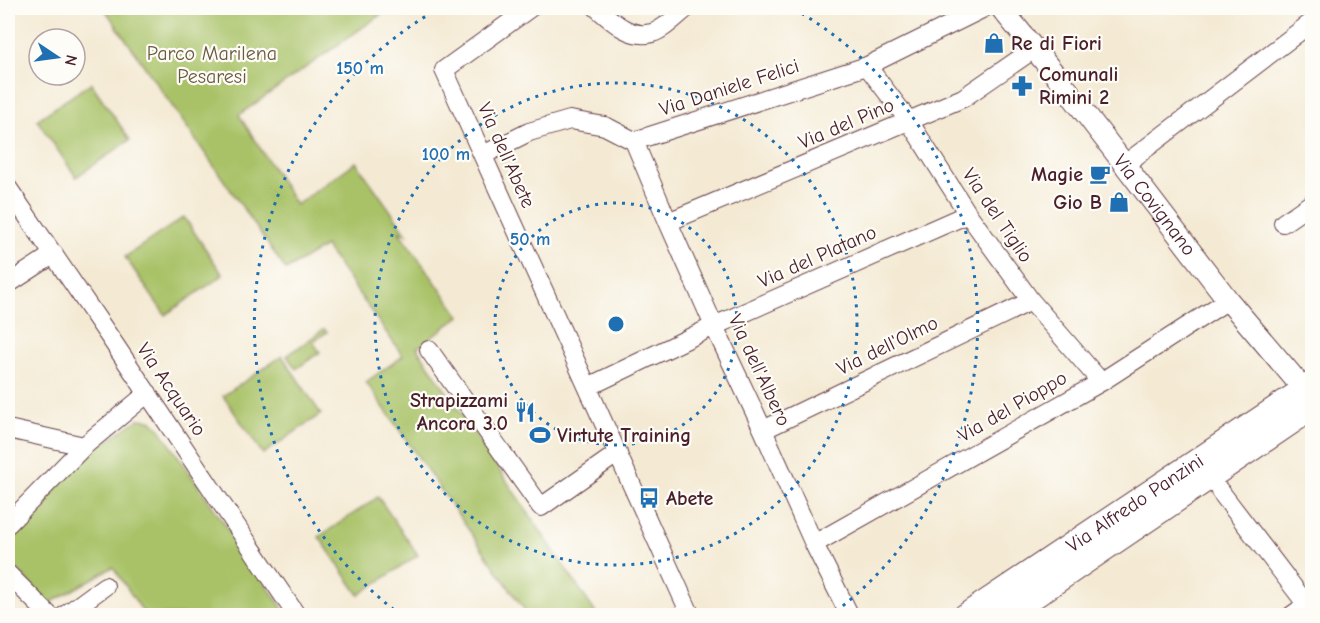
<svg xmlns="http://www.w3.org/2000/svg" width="1320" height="623" font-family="'Comic Neue',sans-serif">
  <rect width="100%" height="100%" fill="#fdfcf7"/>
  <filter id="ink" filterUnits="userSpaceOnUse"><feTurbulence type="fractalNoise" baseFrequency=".0167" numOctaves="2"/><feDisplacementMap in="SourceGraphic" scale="12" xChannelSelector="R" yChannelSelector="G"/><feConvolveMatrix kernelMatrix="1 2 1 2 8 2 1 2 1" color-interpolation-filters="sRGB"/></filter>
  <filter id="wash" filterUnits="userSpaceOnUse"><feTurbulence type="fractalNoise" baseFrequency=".008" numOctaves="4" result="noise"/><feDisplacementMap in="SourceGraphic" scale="24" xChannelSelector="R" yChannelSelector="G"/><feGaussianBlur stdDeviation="1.35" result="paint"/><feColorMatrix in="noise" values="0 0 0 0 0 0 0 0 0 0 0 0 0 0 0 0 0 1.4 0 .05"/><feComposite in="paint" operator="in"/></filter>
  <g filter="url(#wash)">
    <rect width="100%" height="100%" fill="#f4ead4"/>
    <path fill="#a9c267" stroke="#7a7049" stroke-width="1.5" d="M104,8H390L239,115L296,205L356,162L407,234L399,232L460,316L417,348L597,615H528L366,382L403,356L325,246L286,270Z
      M91,83L130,140L76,177L37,120Z
      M184,217L223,275L165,315L125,257Z
      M324,329L327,332L313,342L320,352L296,369L287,356Z
      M282,356L321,414L263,454L223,396Z
      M139,419L151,420L159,428L287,615H145L113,567L50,603L8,561V538L89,453Z
      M378,497L418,555L359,595L319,537Z"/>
  </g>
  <g filter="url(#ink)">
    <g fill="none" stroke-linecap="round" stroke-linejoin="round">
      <g stroke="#643d44" stroke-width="20">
        <path id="minor" d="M530,8L444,70L691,616
          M597,8C612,21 630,39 652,33C665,29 676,16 687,8
          M867,66L909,121L968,214L1031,301L1101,382
          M634,141L668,222L714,326L763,430L814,544L850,616
          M483,155L529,132L570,120L605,126L634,141L867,66L984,8
          M1124,165L1312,22
          M8,188L113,342L297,616
          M668,222L963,98L1034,49
          M1283,223L1312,203
          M8,284L54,254
          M429,350L541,507L618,453
          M588,387L714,326L968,214
          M8,429L84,446
          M763,430L1031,301
          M1220,491L1307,605
          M8,524L84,446L148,393
          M814,544L1101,382L1228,300
          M8,574L50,616
          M64,616L105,586
          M1291,616L1312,601"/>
      </g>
      <g stroke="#643d44" stroke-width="23">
        <g id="tertiary">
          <path id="s1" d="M1001,8L1066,88L1228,300L1312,399"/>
        </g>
      </g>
      <g stroke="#643d44" stroke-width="26">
        <g id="secondary">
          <path id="s2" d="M965,616L1312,384"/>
          <path d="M1005,616L1312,408"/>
        </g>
      </g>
      <use href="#minor" stroke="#fff" stroke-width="18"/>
      <use href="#tertiary" stroke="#fff" stroke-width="21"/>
      <use href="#secondary" stroke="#fff" stroke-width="24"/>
    </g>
  </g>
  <g fill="none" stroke="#1f6fb2" stroke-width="3" stroke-dasharray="3 6">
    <circle cx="616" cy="324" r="121"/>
    <circle cx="616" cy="324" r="241"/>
    <path d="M401 615A362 362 0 0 1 438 9M794 9A362 362 0 0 1 831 615"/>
  </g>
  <defs>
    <g id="shop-bare" transform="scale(1.62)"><path d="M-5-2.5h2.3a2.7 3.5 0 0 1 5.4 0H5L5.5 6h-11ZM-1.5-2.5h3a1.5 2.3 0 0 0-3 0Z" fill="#1f6fb2" stroke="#fdfcf7" stroke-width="2.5" paint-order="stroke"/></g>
    <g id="pharmacy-bare" transform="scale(1.62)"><path d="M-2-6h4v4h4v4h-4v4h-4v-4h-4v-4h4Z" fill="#1f6fb2" stroke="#fdfcf7" stroke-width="2.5" paint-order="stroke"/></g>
    <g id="cafe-bare" transform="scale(1.62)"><path d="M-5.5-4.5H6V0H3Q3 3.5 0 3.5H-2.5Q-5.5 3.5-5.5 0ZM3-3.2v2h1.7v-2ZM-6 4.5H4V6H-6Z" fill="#1f6fb2" stroke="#fdfcf7" stroke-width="2.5" paint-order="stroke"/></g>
    <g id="restaurant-bare" transform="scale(1.62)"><path d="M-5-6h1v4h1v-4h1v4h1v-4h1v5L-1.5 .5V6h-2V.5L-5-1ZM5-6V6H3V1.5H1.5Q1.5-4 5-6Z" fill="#1f6fb2" stroke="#fdfcf7" stroke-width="2.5" paint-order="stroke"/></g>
    <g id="stadium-bare" transform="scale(1.62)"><path d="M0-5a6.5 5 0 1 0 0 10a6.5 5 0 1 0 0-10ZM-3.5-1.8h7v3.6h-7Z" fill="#1f6fb2" stroke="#fdfcf7" stroke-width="2.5" paint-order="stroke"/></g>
    <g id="bus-bare" transform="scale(1.62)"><path d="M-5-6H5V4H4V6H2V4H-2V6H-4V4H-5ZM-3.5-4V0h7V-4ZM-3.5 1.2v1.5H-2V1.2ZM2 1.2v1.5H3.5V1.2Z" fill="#1f6fb2" stroke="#fdfcf7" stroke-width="2.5" paint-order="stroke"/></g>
  </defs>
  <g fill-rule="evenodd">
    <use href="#shop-bare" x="994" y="43"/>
    <use href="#pharmacy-bare" x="1022" y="86"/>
    <use href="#cafe-bare" x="1100" y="174"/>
    <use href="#shop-bare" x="1119" y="202"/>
    <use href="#restaurant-bare" x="525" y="412"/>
    <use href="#stadium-bare" x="540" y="435"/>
    <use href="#bus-bare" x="649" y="498"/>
  </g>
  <g text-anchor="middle" stroke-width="4.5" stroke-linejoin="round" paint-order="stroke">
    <g font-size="20" font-weight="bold" fill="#4a1f2b" stroke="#fdfcf7" text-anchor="start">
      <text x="1011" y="50">Re di Fiori</text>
      <text x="1039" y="81">Comunali<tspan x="1039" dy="23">Rimini 2</tspan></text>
      <text x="1083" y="181" text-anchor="end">Magie</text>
      <text x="1102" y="209" text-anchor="end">Gio B</text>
      <text x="508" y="407" text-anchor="end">Strapizzami<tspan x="508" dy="23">Ancora 3.0</tspan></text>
      <text x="557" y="442">Virtute Training</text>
      <text x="666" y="505">Abete</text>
    </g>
    <g font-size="20" fill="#6b5840" stroke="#fdfcf7">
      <text x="212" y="60">Parco Marilena<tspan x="212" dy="23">Pesaresi</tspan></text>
    </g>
    <g font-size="20" fill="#4a1f2b" stroke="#fdfcf7">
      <text transform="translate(729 87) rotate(-18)" y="7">Via Daniele Felici</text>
      <text transform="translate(846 123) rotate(-23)" y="7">Via del Pino</text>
      <text transform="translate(507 155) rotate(66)" y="7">Via dell'Abete</text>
      <text dy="7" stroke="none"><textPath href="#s1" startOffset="250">Via Covignano</textPath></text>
      <text transform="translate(998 215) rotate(56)" y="7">Via del Tiglio</text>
      <text transform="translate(817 256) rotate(-24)" y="7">Via del Platano</text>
      <text transform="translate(887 345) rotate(-26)" y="7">Via dell'Olmo</text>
      <text transform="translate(760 370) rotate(65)" y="7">Via dell'Albero</text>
      <text transform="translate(172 389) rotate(56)" y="7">Via Acquario</text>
      <text transform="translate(1012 406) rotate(-30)" y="7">Via del Pioppo</text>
      <text dy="7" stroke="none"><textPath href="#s2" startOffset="204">Via Alfredo Panzini</textPath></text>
    </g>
  </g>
  <circle cx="616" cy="324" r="9" fill="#1f6fb2" stroke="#fdfcf7" stroke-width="3"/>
  <g font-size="18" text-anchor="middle" font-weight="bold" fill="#1f6fb2" stroke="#fdfcf7" stroke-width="4.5" stroke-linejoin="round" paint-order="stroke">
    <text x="360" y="74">150 m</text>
    <text x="446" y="160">100 m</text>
    <text x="530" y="245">50 m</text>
  </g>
  <rect width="1320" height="623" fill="none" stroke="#fdfcf7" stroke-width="30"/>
  <g transform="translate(57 57) rotate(103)"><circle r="28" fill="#fdfcf7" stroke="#b5a4a5" stroke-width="1.5"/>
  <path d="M0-4.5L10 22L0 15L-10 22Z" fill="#1f6fb2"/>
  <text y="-9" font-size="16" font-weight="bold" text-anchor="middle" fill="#4a1f2b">N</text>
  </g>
</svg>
